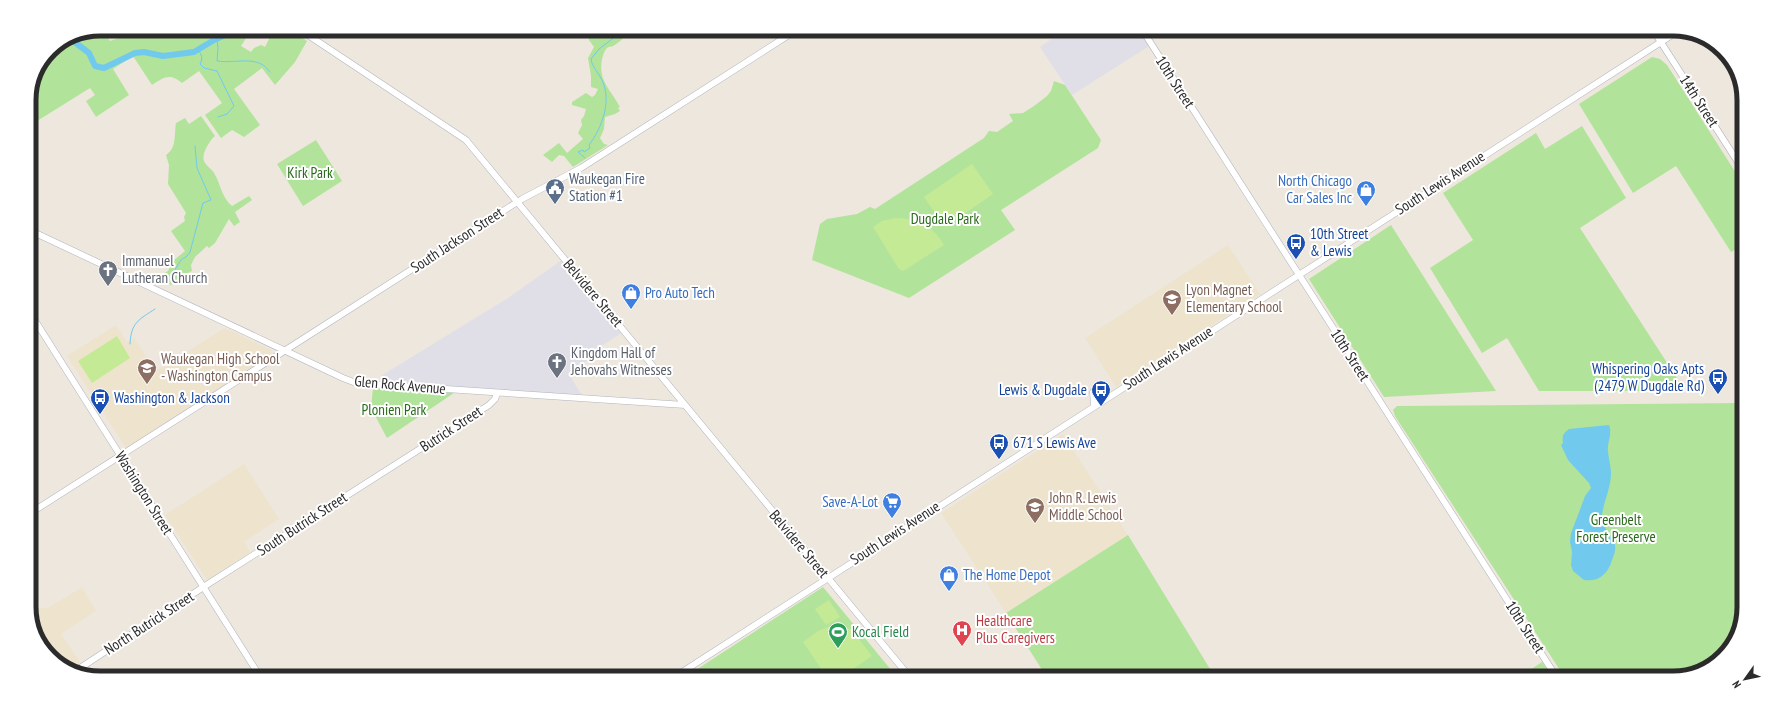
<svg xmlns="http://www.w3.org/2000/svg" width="1773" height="707" font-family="'PT Sans Narrow',sans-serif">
  <rect width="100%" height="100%" fill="#ede7de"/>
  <path fill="#e0dee6" d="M1063,31H1140L1149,46L1072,95L1040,47Z
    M562,260L621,333L585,357L588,360L568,373L583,397L384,382L381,376L508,298Z"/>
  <path fill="#eee4cd" d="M107,29H176L148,32L138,37L110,41L109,40Z
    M1228,245L1260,294L1116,387L1085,338Z
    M116,325L127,342L134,338L156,371L225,328L271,350L272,354L126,448L67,356Z
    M1063,434L1128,535L1006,613L941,513Z
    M244,464L279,519L244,542L250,552L207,580L165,515Z
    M82,587L96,611L61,634L80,662L69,669L43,650L29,612V608H48Z"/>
  <path fill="#b2e39a" d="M99,29H107L109,40L110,41L122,37H138L148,32L176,29H252L241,46L251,52L254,48L261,45L265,47L271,35L277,29H289L307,41L295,62L275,85L262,68L234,89L260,125L244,137L232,130L221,138L205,115L222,103L199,71L182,83C170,73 164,77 152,85L133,56L113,69L129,95L96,117L86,101L95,95L90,88L29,126V95L50,49L73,34Z
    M587,30H629C625,37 620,42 613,46C611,47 609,46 607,48C604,51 603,55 602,59C598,81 610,88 620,107L618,108L620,111L615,114L605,117L604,129L600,138L604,144L608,145L573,167L564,156L559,155L552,162L543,155L559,143L567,153L583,139L578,133L582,125L581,120L584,116L586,109L572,105V102L586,93L592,97L595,95L598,89L591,87V76L588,58L594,47L589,40Z
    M1652,57L1660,59L1667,65L1743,184V245L1731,252L1676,166L1633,193L1579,104Z
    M1054,81L1065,85L1101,140L1098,148L1001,210L1015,230L909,298L812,260L820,224L827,219L857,214L870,207L875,209L984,138L989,131L997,132L1013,121L1009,114L1023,113L1034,106L1047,96L1051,91Z
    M201,116L215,136C210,140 201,154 204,161C206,166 212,169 214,173C221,184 221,197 232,206L249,196L252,200L235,212L240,222L234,226L229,219L215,243L209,248L207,246L195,257L191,265L192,271L184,275V282H181L178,280L171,285L163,281H157L155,279L168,271L173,261L185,251L171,231L185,221L184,217L186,213L168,184L169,165L166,155C177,148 174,134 176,123L185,118L189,124Z
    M1582,126L1626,198L1580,228L1682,386V391H1539L1507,338L1482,353L1430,268L1473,240L1443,193L1536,133L1545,149Z
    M316,140L342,181L303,206L277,164Z
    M1391,225L1496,391L1384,397L1309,279Z
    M373,388L454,393L387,438L371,408Z
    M1742,403L1740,630L1713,666L1674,678H1565L1395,416L1393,410L1397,406Z
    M1128,535L1215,677L1046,676L1006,613Z
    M823,587L896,676H699L696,670Z
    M1542,662L1553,678H1518Z"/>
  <path fill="#c5ea96" d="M972,164L993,194L945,227L924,197Z
    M895,218C919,219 931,224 944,245L903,271L899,269L873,227L882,221Z
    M117,336L130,358L92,383L78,361Z
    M829,600L840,617L826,625L815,609Z
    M833,625L851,629L872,656L843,676H826L803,642L818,631Z"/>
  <path fill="#71caee" d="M1609,425C1612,432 1609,438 1608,446C1607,455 1611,464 1611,473C1611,488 1604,500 1602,515C1600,525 1612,535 1615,545C1616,550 1614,555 1612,560C1608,574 1599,582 1584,580L1573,571L1571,565L1572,552L1570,542L1571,533L1578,515L1585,496L1591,488L1589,483L1568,460L1561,445L1563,443C1562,436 1563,433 1569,429Z"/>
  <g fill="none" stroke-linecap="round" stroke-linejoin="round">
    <path stroke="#71caee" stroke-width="1" d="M217,39L218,48L217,61C236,64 258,54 270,72
      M198,50C202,55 203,58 200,64L204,68L217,71L234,106L227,114L218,117
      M585,158L578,152L583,150L584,152L590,148L589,145C602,128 612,101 602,80C598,72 592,67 591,59L599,49L624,30
      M171,276L181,260L187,256L190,252L203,203L211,200L197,168L195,146
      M130,344C131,323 138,320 155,309"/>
    <path stroke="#71caee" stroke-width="6" d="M68,37L89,53L95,66L104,68L135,53L144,52L163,56L194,52L214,40L223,36L230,29"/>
    <g stroke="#b1b4bf" stroke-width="7">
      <path id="secondary" d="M299,29L466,140L909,676
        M1143,31L1557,678
        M1655,33L1743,170
        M29,230L343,378L356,383L685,405
        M29,311L259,675
        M1093,392L1094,405
        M29,514L522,199L581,168L795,31
        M74,672L208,584L489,405L495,399L497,393
        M676,676L1675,33"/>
    </g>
    <use href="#secondary" stroke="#fff" stroke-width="6"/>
  </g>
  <defs>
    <g id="civic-pin" transform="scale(1)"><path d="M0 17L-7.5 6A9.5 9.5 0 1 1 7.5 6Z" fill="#5c6f8a" stroke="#fff"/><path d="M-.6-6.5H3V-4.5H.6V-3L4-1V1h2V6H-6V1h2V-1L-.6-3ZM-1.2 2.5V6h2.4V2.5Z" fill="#fff"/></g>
    <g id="shop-pin" transform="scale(1)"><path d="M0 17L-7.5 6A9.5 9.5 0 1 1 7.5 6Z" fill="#3f7fe0" stroke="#fff"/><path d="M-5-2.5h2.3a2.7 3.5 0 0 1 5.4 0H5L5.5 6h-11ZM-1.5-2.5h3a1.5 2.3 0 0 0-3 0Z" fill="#fff"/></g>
    <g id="bus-pin" transform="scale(1)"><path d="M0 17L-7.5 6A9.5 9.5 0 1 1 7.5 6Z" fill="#1a4fb4" stroke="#fff"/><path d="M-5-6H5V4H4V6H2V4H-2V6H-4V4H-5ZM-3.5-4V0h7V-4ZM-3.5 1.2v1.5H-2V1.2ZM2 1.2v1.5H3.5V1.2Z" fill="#fff"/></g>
    <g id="church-pin" transform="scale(1)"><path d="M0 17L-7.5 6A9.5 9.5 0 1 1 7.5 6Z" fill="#6b7280" stroke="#fff"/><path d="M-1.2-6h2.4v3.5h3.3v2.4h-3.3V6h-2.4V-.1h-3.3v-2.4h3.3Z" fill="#fff"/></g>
    <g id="school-pin" transform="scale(1)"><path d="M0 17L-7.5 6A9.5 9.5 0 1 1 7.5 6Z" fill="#8d6e63" stroke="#fff"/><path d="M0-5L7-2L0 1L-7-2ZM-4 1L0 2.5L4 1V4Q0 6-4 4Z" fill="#fff"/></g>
    <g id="supermarket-pin" transform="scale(1)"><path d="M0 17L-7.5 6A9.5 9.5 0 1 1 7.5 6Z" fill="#3f7fe0" stroke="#fff"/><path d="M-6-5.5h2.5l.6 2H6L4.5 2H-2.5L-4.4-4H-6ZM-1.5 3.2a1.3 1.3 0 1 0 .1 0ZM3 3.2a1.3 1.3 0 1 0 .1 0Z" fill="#fff"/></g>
    <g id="hospital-pin" transform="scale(1)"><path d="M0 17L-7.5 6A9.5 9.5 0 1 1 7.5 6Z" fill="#e0444e" stroke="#fff"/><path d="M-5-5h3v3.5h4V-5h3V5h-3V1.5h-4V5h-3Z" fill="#fff"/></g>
    <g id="stadium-pin" transform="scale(1)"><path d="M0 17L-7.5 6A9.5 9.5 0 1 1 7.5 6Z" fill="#2e9e5b" stroke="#fff"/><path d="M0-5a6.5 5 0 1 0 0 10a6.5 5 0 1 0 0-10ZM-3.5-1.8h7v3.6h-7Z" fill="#fff"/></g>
  </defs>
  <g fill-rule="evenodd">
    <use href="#civic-pin" x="555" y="188"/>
    <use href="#shop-pin" x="1366" y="190"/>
    <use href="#bus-pin" x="1296" y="243"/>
    <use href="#church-pin" x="108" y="270"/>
    <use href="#shop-pin" x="631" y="293"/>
    <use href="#school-pin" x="1172" y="299"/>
    <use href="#church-pin" x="557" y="362"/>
    <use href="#school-pin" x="147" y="368"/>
    <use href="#bus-pin" x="1718" y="378"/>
    <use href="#bus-pin" x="1101" y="390"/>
    <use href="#bus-pin" x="100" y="398"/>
    <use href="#bus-pin" x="999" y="443"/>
    <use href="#supermarket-pin" x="892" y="502"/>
    <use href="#school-pin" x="1035" y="507"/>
    <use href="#shop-pin" x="949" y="575"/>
    <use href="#hospital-pin" x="962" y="630"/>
    <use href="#stadium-pin" x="838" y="632"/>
  </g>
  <g text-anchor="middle" stroke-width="4" stroke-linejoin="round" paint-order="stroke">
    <g font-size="15" fill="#2b2b2b" stroke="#fff">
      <text transform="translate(1175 82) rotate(57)" y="5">10th Street</text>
      <text transform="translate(1699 101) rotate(57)" y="5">14th Street</text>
      <text transform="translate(1440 183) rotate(-33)" y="5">South Lewis Avenue</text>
      <text transform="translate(457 240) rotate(-33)" y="5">South Jackson Street</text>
      <text transform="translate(593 293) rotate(50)" y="5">Belvidere Street</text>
      <text transform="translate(1350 355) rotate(57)" y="5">10th Street</text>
      <text transform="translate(1168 358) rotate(-33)" y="5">South Lewis Avenue</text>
      <text transform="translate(400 385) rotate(5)" y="5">Glen Rock Avenue</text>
      <text transform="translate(451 429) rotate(-33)" y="5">Butrick Street</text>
      <text transform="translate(144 493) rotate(58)" y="5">Washington Street</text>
      <text transform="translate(302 524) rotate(-33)" y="5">South Butrick Street</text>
      <text transform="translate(895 533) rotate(-33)" y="5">South Lewis Avenue</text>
      <text transform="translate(799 544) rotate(50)" y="5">Belvidere Street</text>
      <text transform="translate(149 623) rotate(-33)" y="5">North Butrick Street</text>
      <text transform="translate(1525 627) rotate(57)" y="5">10th Street</text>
    </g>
    <g font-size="15" fill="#29691b" stroke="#fff">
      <text x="310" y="178">Kirk Park</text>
      <text x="945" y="224">Dugdale Park</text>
      <text x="394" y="415">Plonien Park</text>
      <text x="1616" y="525">Greenbelt<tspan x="1616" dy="17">Forest Preserve</tspan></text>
    </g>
    <g font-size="15" fill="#4e5e75" stroke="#fff" text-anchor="start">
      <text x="569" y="184">Waukegan Fire<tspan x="569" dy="17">Station #1</tspan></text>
    </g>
    <g font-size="15" fill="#366cbe" stroke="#fff" text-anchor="end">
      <text x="1352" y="186">North Chicago<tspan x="1352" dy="17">Car Sales Inc</tspan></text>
      <text x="645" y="298" text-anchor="start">Pro Auto Tech</text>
      <text x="878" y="507">Save-A-Lot</text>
      <text x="963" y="580" text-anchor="start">The Home Depot</text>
    </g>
    <g font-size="15" fill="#164399" stroke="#fff" text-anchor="start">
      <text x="1310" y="239">10th Street<tspan x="1310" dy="17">&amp; Lewis</tspan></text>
      <text x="1704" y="374" text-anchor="end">Whispering Oaks Apts<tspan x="1704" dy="17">(2479 W Dugdale Rd)</tspan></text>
      <text x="1087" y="395" text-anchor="end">Lewis &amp; Dugdale</text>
      <text x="114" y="403">Washington &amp; Jackson</text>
      <text x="1013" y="448">671 S Lewis Ave</text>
    </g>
    <g font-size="15" fill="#5b616d" stroke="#fff" text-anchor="start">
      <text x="122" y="266">Immanuel<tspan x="122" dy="17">Lutheran Church</tspan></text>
      <text x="571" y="358">Kingdom Hall of<tspan x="571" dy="17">Jehovahs Witnesses</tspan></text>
    </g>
    <g font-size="15" fill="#785e54" stroke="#fff" text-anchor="start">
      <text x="1186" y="295">Lyon Magnet<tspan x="1186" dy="17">Elementary School</tspan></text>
      <text x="161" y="364">Waukegan High School<tspan x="161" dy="17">- Washington Campus</tspan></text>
      <text x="1049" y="503">John R. Lewis<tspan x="1049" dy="17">Middle School</tspan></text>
    </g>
    <g font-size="15" fill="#be3a42" stroke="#fff" text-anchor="start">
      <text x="976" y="626">Healthcare<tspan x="976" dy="17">Plus Caregivers</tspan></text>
    </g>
    <g font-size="15" fill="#27864d" stroke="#fff" text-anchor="start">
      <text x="852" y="637">Kocal Field</text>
    </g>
  </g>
  <path d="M0 0H1773V707H0ZM100 36H1673A64 64 0 0 1 1737 100V607A64 64 0 0 1 1673 671H100A64 64 0 0 1 36 607V100A64 64 0 0 1 100 36Z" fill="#fff" fill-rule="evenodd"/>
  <path fill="none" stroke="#2b2b2b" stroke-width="5" d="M100 36H1673A64 64 0 0 1 1737 100V607A64 64 0 0 1 1673 671H100A64 64 0 0 1 36 607V100A64 64 0 0 1 100 36Z"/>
  <g transform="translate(1745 679) rotate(237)" stroke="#ffffff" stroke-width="3" paint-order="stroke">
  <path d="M0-3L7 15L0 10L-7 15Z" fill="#2b2b2b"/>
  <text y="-6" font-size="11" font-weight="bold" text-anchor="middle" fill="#2b2b2b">N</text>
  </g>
</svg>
